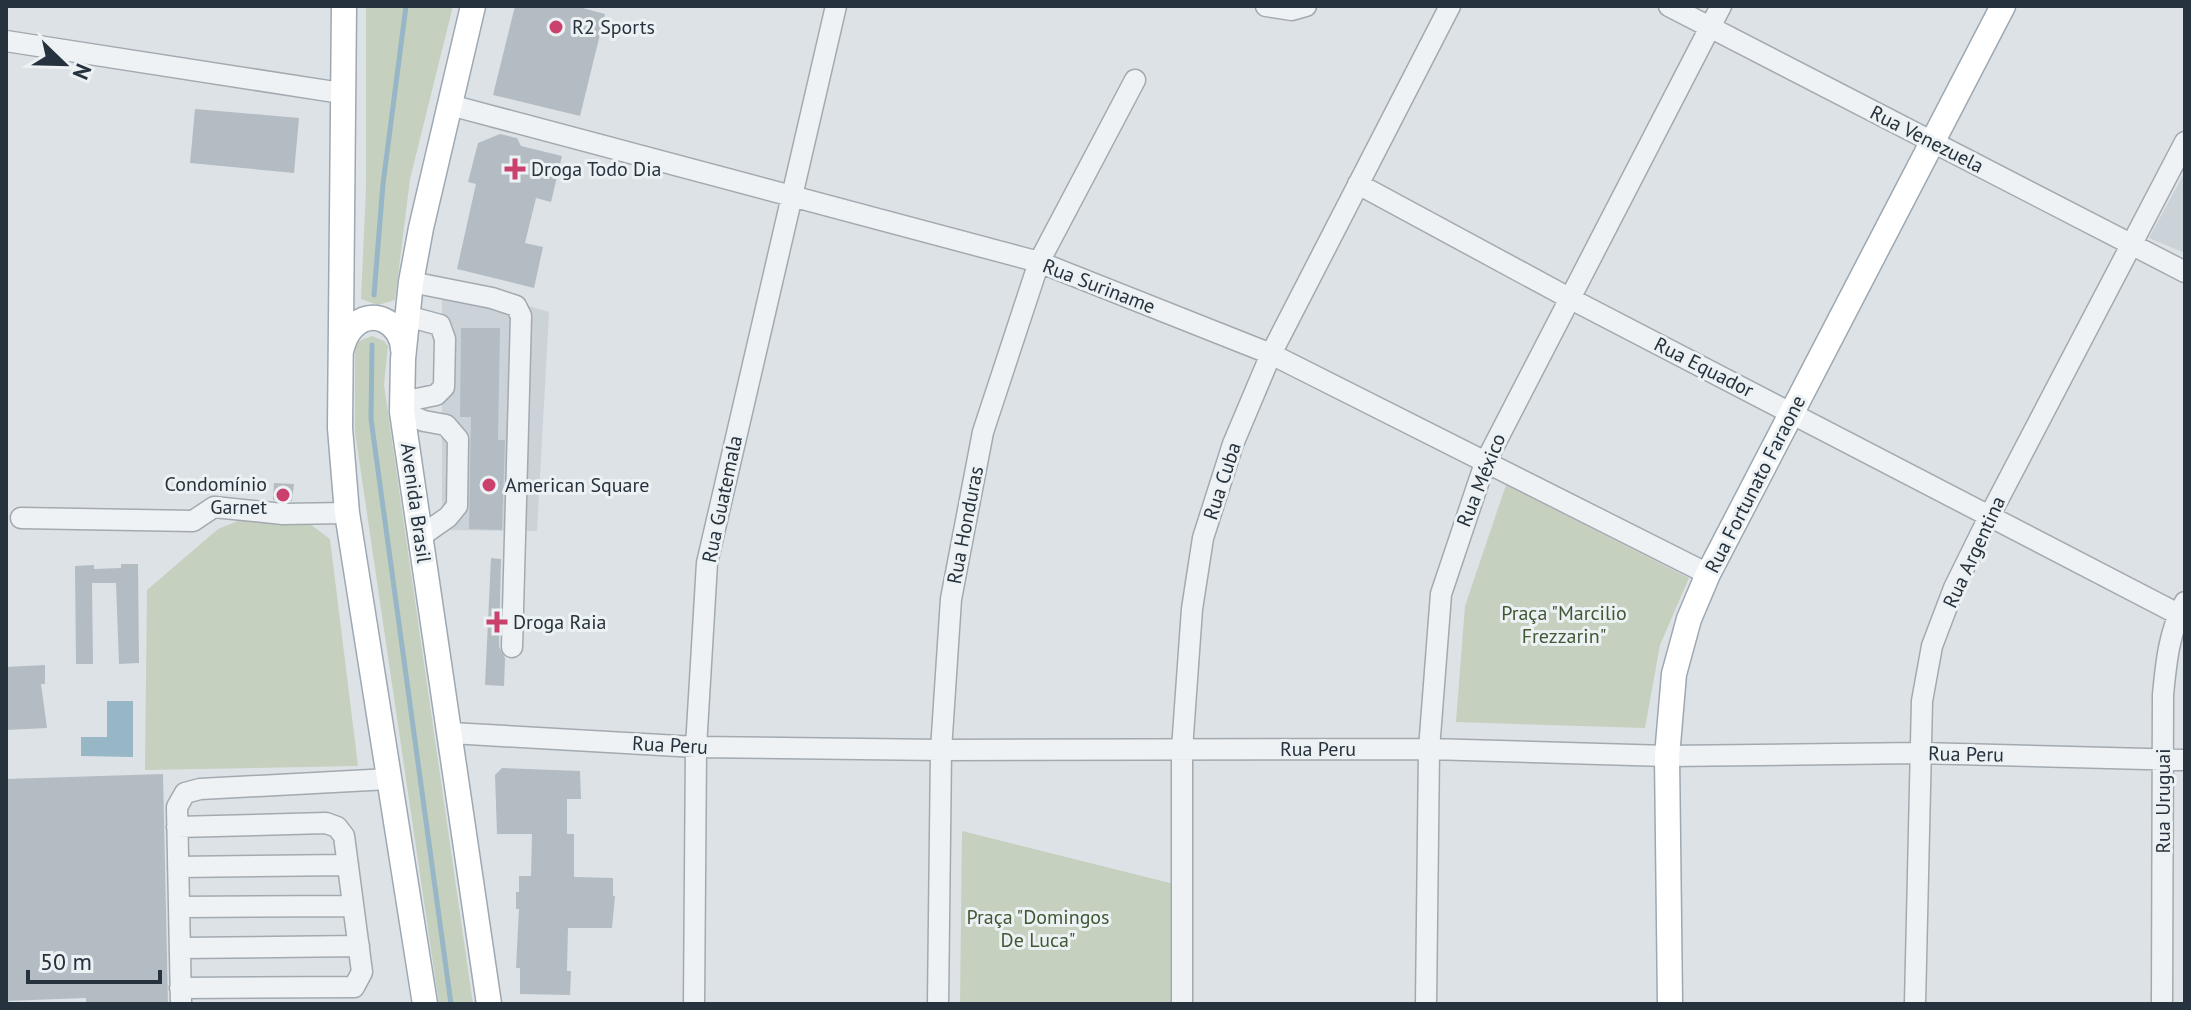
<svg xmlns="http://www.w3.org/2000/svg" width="2191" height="1010" font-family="'PT Sans',sans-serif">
  <rect width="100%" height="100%" fill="#dde2e6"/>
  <path fill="#cbd2d8" d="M2185,172V253L2149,238Z
    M442,281L549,312L537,531L442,530Z"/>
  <path fill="#c6d0be" d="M366,6H453L410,179L395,300L378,305L361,299L366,189Z
    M372,336L384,341L388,346L384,385L473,1004H439L355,432V346L359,341Z
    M1506,485L1689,578L1660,645L1645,728L1456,722L1465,606Z
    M245,518L310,524L330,539L358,766L145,770L147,590L218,529Z
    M962,831L1178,885L1180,1004H960Z"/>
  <path fill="#97b6c6" d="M107,701H133V757L81,756V737H107Z"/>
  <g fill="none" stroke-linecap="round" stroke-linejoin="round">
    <path stroke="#97b6c6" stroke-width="5" d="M374,295L383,184L406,6
      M372,345L371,419L451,1004"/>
  </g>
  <path fill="#b4bcc3" d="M515,6H575L605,14L580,116L493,95Z
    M195,109L299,118L294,173L190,163Z
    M500,134L517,138L521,146L562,156L551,202L536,198L525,243L543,247L534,288L457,269L476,184L468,182L478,143Z
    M461,328H500L498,440H505L502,530L469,529L471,417H460Z
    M274,483L294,484L292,501L273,500Z
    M491,558L501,559L499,647L505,658L504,686L485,685Z
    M121,564H138L139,663L119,664L116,583H92L93,664H76L75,566L94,565V569L121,568Z
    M45,665V684H41L47,728L6,730V667Z
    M502,768L580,771L581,799H567V834H574V877L613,878V896H615L612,928H568L567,971H571L570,995L520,994V968H516L519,909H516V892H519V876H531L532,834H497L495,775Z
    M163,774L168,1004H86V998L6,1001V779Z"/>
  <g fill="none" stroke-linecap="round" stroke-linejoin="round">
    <g stroke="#a2aab0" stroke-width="23">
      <path id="minor" d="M1266,6L1292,10L1306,6
        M1669,6L2185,272
        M6,41L341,93
        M450,105L1039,262L1271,354L1708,574
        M1358,184L1569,298L2178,614
        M411,282L492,298L516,306L521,316L512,647
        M402,402L436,395L444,387L445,339L440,325L407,316
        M402,412L424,421L446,425L458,439L457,506L448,517L421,536
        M21,518L193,521L214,507L283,514L347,513
        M451,733L696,747L941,750L1429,749L1667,756L1920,753L2185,760
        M177,827L326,823L337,827L344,836L362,972L354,987L180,988
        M178,867L348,865
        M179,907L353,906
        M180,948L359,946
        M181,1004L177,807L185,793L200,789L389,779
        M694,1004L696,747L707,563L836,6
        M938,1004L941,750L951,599L983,432L1039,262L1135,80
        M1182,1004V749L1192,609L1203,538L1233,444L1271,354L1450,6
        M1426,1004L1429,749L1441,594L1485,463L1721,6
        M1915,1004L1922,701L1932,646L1954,588L1990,515L2185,142
        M2162,1004L2163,695C2166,663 2169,631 2185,602"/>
    </g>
    <g stroke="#9ca8b2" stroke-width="27">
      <path id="major" d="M344,6L340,428L347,513L425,1004
        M473,6L421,228L411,282L403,359L402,412L489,1004
        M341,351C343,343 346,334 352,328C372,306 402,323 403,349
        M1670,1004L1667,756L1674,674L1689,619L1708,574L2003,6"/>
    </g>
    <use href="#minor" stroke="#eff2f5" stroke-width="20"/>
    <use href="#major" stroke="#fff" stroke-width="24"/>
  </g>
  <g fill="#cb416e" stroke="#ecf1f4" stroke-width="3">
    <circle cx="556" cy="27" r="8"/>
    <path d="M511 157h8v8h8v8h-8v8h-8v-8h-8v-8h8z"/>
    <circle cx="489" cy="485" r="8"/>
    <circle cx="283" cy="495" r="8"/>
    <path d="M493 610h8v8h8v8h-8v8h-8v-8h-8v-8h8z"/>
  </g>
  <g text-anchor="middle" stroke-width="6" stroke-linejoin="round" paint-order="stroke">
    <g font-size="20" fill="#26323d" stroke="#ecf1f4" text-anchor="start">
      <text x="572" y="34">R2 Sports</text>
      <text x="531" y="176">Droga Todo Dia</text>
      <text x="267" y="491" text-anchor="end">Condomínio<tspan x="267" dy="23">Garnet</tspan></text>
      <text x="505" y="492">American Square</text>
      <text x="513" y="629">Droga Raia</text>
    </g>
    <g font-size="20" fill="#26323d" stroke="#ecf1f4">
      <text transform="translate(1927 139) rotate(27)" y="7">Rua Venezuela</text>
      <text transform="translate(1099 286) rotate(21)" y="7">Rua Suriname</text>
      <text transform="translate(1704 367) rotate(27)" y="7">Rua Equador</text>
      <text transform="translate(1481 480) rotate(-68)" y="7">Rua México</text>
      <text transform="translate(1222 481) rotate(-72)" y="7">Rua Cuba</text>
      <text transform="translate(1755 484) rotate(-63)" y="7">Rua Fortunato Faraone</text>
      <text transform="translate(722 499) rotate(-78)" y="7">Rua Guatemala</text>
      <text transform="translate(416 503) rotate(82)" y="7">Avenida Brasil</text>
      <text transform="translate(965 525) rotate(-79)" y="7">Rua Honduras</text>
      <text transform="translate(1974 552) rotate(-65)" y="7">Rua Argentina</text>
      <text transform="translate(670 745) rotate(3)" y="7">Rua Peru</text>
      <text x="1318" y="756">Rua Peru</text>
      <text transform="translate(1966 754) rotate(1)" y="7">Rua Peru</text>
      <text transform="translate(2163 801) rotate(-90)" y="7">Rua Uruguai</text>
    </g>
    <g font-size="20" fill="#415834" stroke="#ecf1f4">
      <text x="1564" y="620">Praça "Marcilio<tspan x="1564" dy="23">Frezzarin"</tspan></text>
      <text x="1038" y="924">Praça "Domingos<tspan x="1038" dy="23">De Luca"</tspan></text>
    </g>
  </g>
  <rect width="2191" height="1010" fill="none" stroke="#26323d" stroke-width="16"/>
  <g transform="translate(64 64) rotate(113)" stroke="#ecf1f4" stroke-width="6" paint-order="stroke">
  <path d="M0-6L14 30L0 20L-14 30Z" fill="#26323d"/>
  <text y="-12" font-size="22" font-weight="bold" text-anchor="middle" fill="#26323d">N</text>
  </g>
  <path d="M28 970v12h132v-12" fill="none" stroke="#26323d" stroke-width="4"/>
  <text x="40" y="970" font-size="24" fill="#26323d" stroke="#ecf1f4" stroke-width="6" paint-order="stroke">50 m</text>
</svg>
